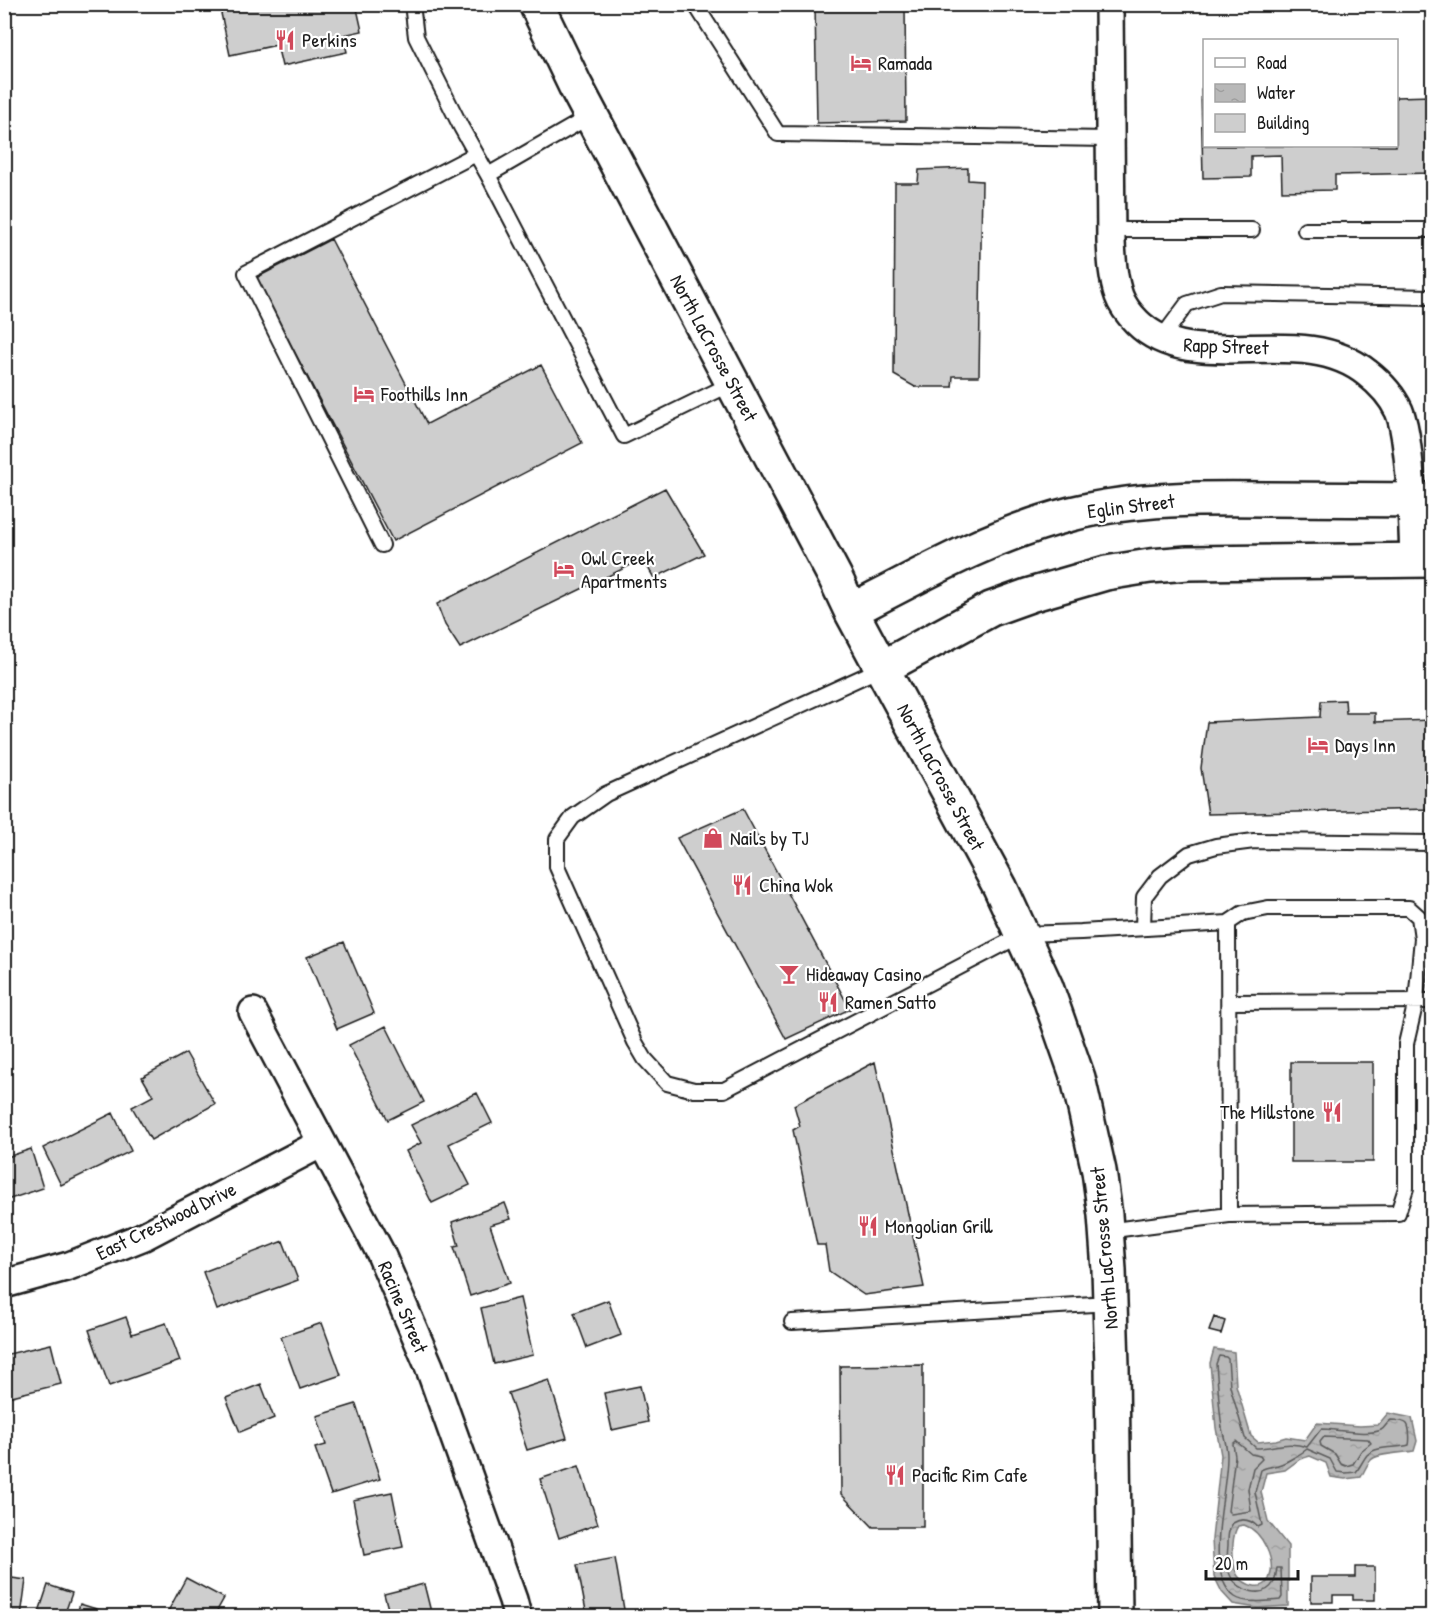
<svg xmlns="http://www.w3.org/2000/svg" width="1437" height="1621" font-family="'Patrick Hand',sans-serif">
  <defs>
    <pattern id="water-ripples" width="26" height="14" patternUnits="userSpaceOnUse" patternTransform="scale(1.5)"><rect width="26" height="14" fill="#b8b8b8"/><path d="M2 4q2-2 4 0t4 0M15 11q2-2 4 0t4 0" fill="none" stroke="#9e9e9e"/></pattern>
  </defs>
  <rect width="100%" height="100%" fill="#fff"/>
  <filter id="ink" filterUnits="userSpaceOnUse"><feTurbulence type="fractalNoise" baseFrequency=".0167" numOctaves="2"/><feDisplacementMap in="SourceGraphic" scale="12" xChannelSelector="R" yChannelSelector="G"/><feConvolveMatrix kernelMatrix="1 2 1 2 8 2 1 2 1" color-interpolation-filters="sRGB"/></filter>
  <g filter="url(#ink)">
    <path fill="url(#water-ripples)" stroke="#7a7a7a" stroke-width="1.5" fill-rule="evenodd" d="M1214,1349L1234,1352L1236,1385L1251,1436L1258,1442L1276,1440L1286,1437L1305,1440L1317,1423L1360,1426L1378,1425L1388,1413L1412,1418L1417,1441L1414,1451C1403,1453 1377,1453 1371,1460C1367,1464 1364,1472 1361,1477L1345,1479L1331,1477L1326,1463L1310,1456L1300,1459L1285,1470L1266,1473L1261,1492L1268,1521L1288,1546V1606L1257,1608L1233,1604L1222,1592L1214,1576L1212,1539L1221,1455L1216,1428L1210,1363ZM1244,1525C1262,1531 1277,1561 1269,1579C1262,1593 1244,1584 1238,1576C1235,1572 1235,1567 1234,1563C1232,1552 1232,1535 1238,1526Z"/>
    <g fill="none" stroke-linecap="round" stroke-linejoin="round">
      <path stroke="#5a5a5a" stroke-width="1.5" d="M1219,1356L1226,1357L1228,1359L1230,1386L1245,1438L1256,1448C1275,1448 1287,1440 1307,1447L1321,1429C1335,1429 1369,1436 1381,1430C1385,1428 1387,1422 1391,1420C1395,1420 1404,1421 1407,1424C1410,1428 1410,1441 1409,1445C1396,1449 1377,1445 1367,1455C1363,1460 1360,1467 1356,1472L1346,1473L1337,1472L1330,1459L1307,1449C1302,1453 1287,1462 1281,1464C1274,1467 1267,1466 1261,1470L1255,1492L1262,1525L1258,1527C1251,1520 1243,1517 1233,1523C1228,1530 1228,1536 1228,1545C1227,1555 1226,1568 1231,1577C1239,1591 1264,1600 1274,1582C1276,1578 1276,1572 1277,1568H1281L1282,1597L1280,1600C1267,1601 1245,1604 1235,1597C1202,1573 1228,1490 1227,1455C1227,1446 1224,1437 1222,1428C1219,1407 1218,1386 1216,1364Z
        M1324,1437L1368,1439L1371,1443L1361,1451L1353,1464L1346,1466L1341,1464L1335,1454L1321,1446L1320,1442Z
        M1236,1441L1251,1454L1260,1456L1262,1459L1253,1468L1248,1489L1251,1511L1231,1514L1228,1511L1235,1456L1233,1444Z"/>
    </g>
    <path fill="#cecece" stroke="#1c1c1c" stroke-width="1.5" d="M219,4H356L362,31L343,35L347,52L282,66L277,45L230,55Z
      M815,4H905L906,121L817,123Z
      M1201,89H1204V146H1396V97L1432,96V173L1335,175V190L1282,191L1281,155L1251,156V177L1203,178Z
      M968,168V180L982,181L979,376H953L952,387H915L894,375L895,183H918L919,170Z
      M331,239L427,424L541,365L582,443L393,541L256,278Z
      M665,488L704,554L654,578L643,559L460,648L445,625L437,604Z
      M1345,700L1346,713H1375V722L1432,720V809L1208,814L1201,768L1207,722L1320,717L1321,701Z
      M743,809L850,1009L786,1039L677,838Z
      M344,942L374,1013L337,1029L307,957Z
      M386,1026L424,1102L388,1120L349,1045Z
      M186,1053L215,1104L151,1140L132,1107L153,1096L142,1077Z
      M875,1062L924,1287L864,1295L829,1271L825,1245H817L793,1130L800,1126L794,1105Z
      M1291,1062H1373V1162H1291Z
      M477,1093L492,1123L449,1144L470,1185L432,1203L406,1151L421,1143L411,1125Z
      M113,1113L131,1151L61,1185L43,1148Z
      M31,1149L43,1188L4,1201V1158Z
      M505,1203L511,1219L490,1225L510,1283L470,1296L454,1247L459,1246L452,1222Z
      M283,1241L298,1280L217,1310L203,1272Z
      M520,1298L533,1355L494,1364L481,1308Z
      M608,1300L621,1335L587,1348L574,1313Z
      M126,1317L132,1334L166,1323L180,1361L109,1386L89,1330Z
      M1214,1317L1225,1321L1221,1334L1209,1331Z
      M322,1323L341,1375L300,1389L281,1337Z
      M51,1344L61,1384L4,1398V1355Z
      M923,1365V1527H873L841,1494L840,1366Z
      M549,1380L567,1438L527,1450L508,1393Z
      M261,1384L274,1418L240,1432L226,1398Z
      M640,1386L648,1422L612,1430L604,1393Z
      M356,1404L380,1479L331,1494L315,1448L326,1445L317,1416Z
      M579,1466L598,1524L559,1538L540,1479Z
      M392,1492L403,1547L364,1555L353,1500Z
      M615,1558L625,1615L587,1616L577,1565Z
      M1355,1567H1375V1600H1353V1595H1333V1602H1311V1577H1355Z
      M4,1577L26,1580L21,1616H4Z
      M186,1578L224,1598L214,1616H169L166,1615Z
      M424,1584L432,1616H390L384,1594Z
      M48,1585L72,1593L64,1616L38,1615Z
      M80,1604L119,1616H76Z"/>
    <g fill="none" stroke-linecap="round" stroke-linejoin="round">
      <g stroke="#1c1c1c" stroke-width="18">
        <path id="lane" d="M412,4L416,37L461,127L488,175L624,436L733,383
          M695,4L778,134L1110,139
          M488,175L592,115
          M1110,230H1252
          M1305,230H1432
          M1161,339L1187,304L1221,293L1432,297
          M382,545L246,273L476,154
          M882,668L606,794L573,817L557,839V867L635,1042L645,1059L667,1083L694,1090H724L1023,934L1081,932L1228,923L1243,913L1268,908H1409L1419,917L1422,938L1416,1001L1406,1044V1188L1398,1213L1229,1215L1106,1231
          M1228,923L1229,1215
          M1143,928L1144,897L1160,876L1189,854L1216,846L1254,841L1432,843
          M1229,1002L1432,1001
          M792,1322L1110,1303"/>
      </g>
      <g stroke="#1c1c1c" stroke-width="32">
        <path id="street" d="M1109,4L1111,242C1112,261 1113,279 1119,296C1123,307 1130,315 1137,322C1194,379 1300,319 1367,373C1380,383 1392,396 1399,411C1405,425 1406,441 1408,456C1412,490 1413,525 1414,560
          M253,1012L380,1252L429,1366L513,1600L517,1616
          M4,1284L69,1266L142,1237L322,1143"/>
      </g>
      <g stroke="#1c1c1c" stroke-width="38">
        <path id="secondary" d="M536,4L575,85L835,577L851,611L1000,887L1046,987L1078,1078L1099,1171L1105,1215L1109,1270L1112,1366L1115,1616
          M851,611C922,574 993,534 1071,514C1135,498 1203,498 1269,499C1324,499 1378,500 1432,500
          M882,668L991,609L1030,595L1106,573L1150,566L1188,563L1432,560"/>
      </g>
      <use href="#lane" stroke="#fff" stroke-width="14"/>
      <use href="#street" stroke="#fff" stroke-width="27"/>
      <use href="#secondary" stroke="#fff" stroke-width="33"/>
    </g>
  </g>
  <defs>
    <g id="restaurant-bare" transform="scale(1.62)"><path d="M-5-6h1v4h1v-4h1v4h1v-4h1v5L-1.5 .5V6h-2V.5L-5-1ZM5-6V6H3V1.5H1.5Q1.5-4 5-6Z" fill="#d1495b" stroke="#fff" stroke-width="2.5" paint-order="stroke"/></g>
    <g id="hotel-bare" transform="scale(1.62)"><path d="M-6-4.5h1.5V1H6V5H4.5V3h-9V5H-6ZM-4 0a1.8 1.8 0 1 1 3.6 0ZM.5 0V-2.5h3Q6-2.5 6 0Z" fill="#d1495b" stroke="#fff" stroke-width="2.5" paint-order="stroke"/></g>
    <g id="shop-bare" transform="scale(1.62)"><path d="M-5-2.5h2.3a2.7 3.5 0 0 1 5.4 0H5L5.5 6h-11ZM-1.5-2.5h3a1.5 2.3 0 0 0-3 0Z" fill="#d1495b" stroke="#fff" stroke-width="2.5" paint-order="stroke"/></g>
    <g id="bar-bare" transform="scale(1.62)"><path d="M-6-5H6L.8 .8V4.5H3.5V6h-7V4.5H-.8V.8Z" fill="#d1495b" stroke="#fff" stroke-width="2.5" paint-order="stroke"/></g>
  </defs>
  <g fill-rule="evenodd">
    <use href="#restaurant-bare" x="285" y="40"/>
    <use href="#hotel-bare" x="861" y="63"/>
    <use href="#hotel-bare" x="364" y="394"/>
    <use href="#hotel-bare" x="564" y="569"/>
    <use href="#hotel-bare" x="1318" y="745"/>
    <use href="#shop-bare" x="713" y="838"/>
    <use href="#restaurant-bare" x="742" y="885"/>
    <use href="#bar-bare" x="789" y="974"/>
    <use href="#restaurant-bare" x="828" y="1002"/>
    <use href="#restaurant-bare" x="1332" y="1112"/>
    <use href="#restaurant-bare" x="868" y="1226"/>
    <use href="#restaurant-bare" x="895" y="1475"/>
  </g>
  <g text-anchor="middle" stroke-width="4.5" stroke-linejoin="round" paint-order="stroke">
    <g font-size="20" fill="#1c1c1c" stroke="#fff" text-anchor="start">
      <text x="302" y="47">Perkins</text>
      <text x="878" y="70">Ramada</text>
      <text x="381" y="401">Foothills Inn</text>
      <text x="581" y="565">Owl Creek<tspan x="581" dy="23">Apartments</tspan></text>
      <text x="1335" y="752">Days Inn</text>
      <text x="730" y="845">Nails by TJ</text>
      <text x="759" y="892">China Wok</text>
      <text x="806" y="981">Hideaway Casino</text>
      <text x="845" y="1009">Ramen Satto</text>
      <text x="1315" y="1119" text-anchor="end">The Millstone</text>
      <text x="885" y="1233">Mongolian Grill</text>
      <text x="912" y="1482">Pacific Rim Cafe</text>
    </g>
    <g font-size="20" fill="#1c1c1c" stroke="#fff">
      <text transform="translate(1226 346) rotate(2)" y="7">Rapp Street</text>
      <text transform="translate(714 348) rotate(62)" y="7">North LaCrosse Street</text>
      <text transform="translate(1131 506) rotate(-7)" y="7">Eglin Street</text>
      <text transform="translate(941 777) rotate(62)" y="7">North LaCrosse Street</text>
      <text transform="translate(166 1221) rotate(-26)" y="7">East Crestwood Drive</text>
      <text transform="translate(1104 1248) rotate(-95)" y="7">North LaCrosse Street</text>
      <text transform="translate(403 1307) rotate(67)" y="7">Racine Street</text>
    </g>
  </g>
  <rect width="1437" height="1621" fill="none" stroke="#fff" stroke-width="24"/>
  <rect x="12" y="12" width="1413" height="1597" fill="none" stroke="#1c1c1c" stroke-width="2" filter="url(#ink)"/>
  <rect x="1203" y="39" width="195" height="108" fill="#ffffff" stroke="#a4a4a4" stroke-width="1.5"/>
  <rect x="1215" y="58" width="30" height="9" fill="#ffffff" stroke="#a4a4a4" stroke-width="1.5"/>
  <text x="1257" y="69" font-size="18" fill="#1c1c1c">Road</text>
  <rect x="1215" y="84" width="30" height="18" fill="url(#water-ripples)" stroke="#a4a4a4" stroke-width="1.5"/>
  <text x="1257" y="99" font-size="18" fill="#1c1c1c">Water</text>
  <rect x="1215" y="114" width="30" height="18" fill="#cecece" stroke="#a4a4a4" stroke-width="1.5"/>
  <text x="1257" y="129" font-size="18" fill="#1c1c1c">Building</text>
  <path d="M1206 1570v9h92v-9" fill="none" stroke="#1c1c1c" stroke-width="3"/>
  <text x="1215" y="1570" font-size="18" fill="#1c1c1c" stroke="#ffffff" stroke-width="4.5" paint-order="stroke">20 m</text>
</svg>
